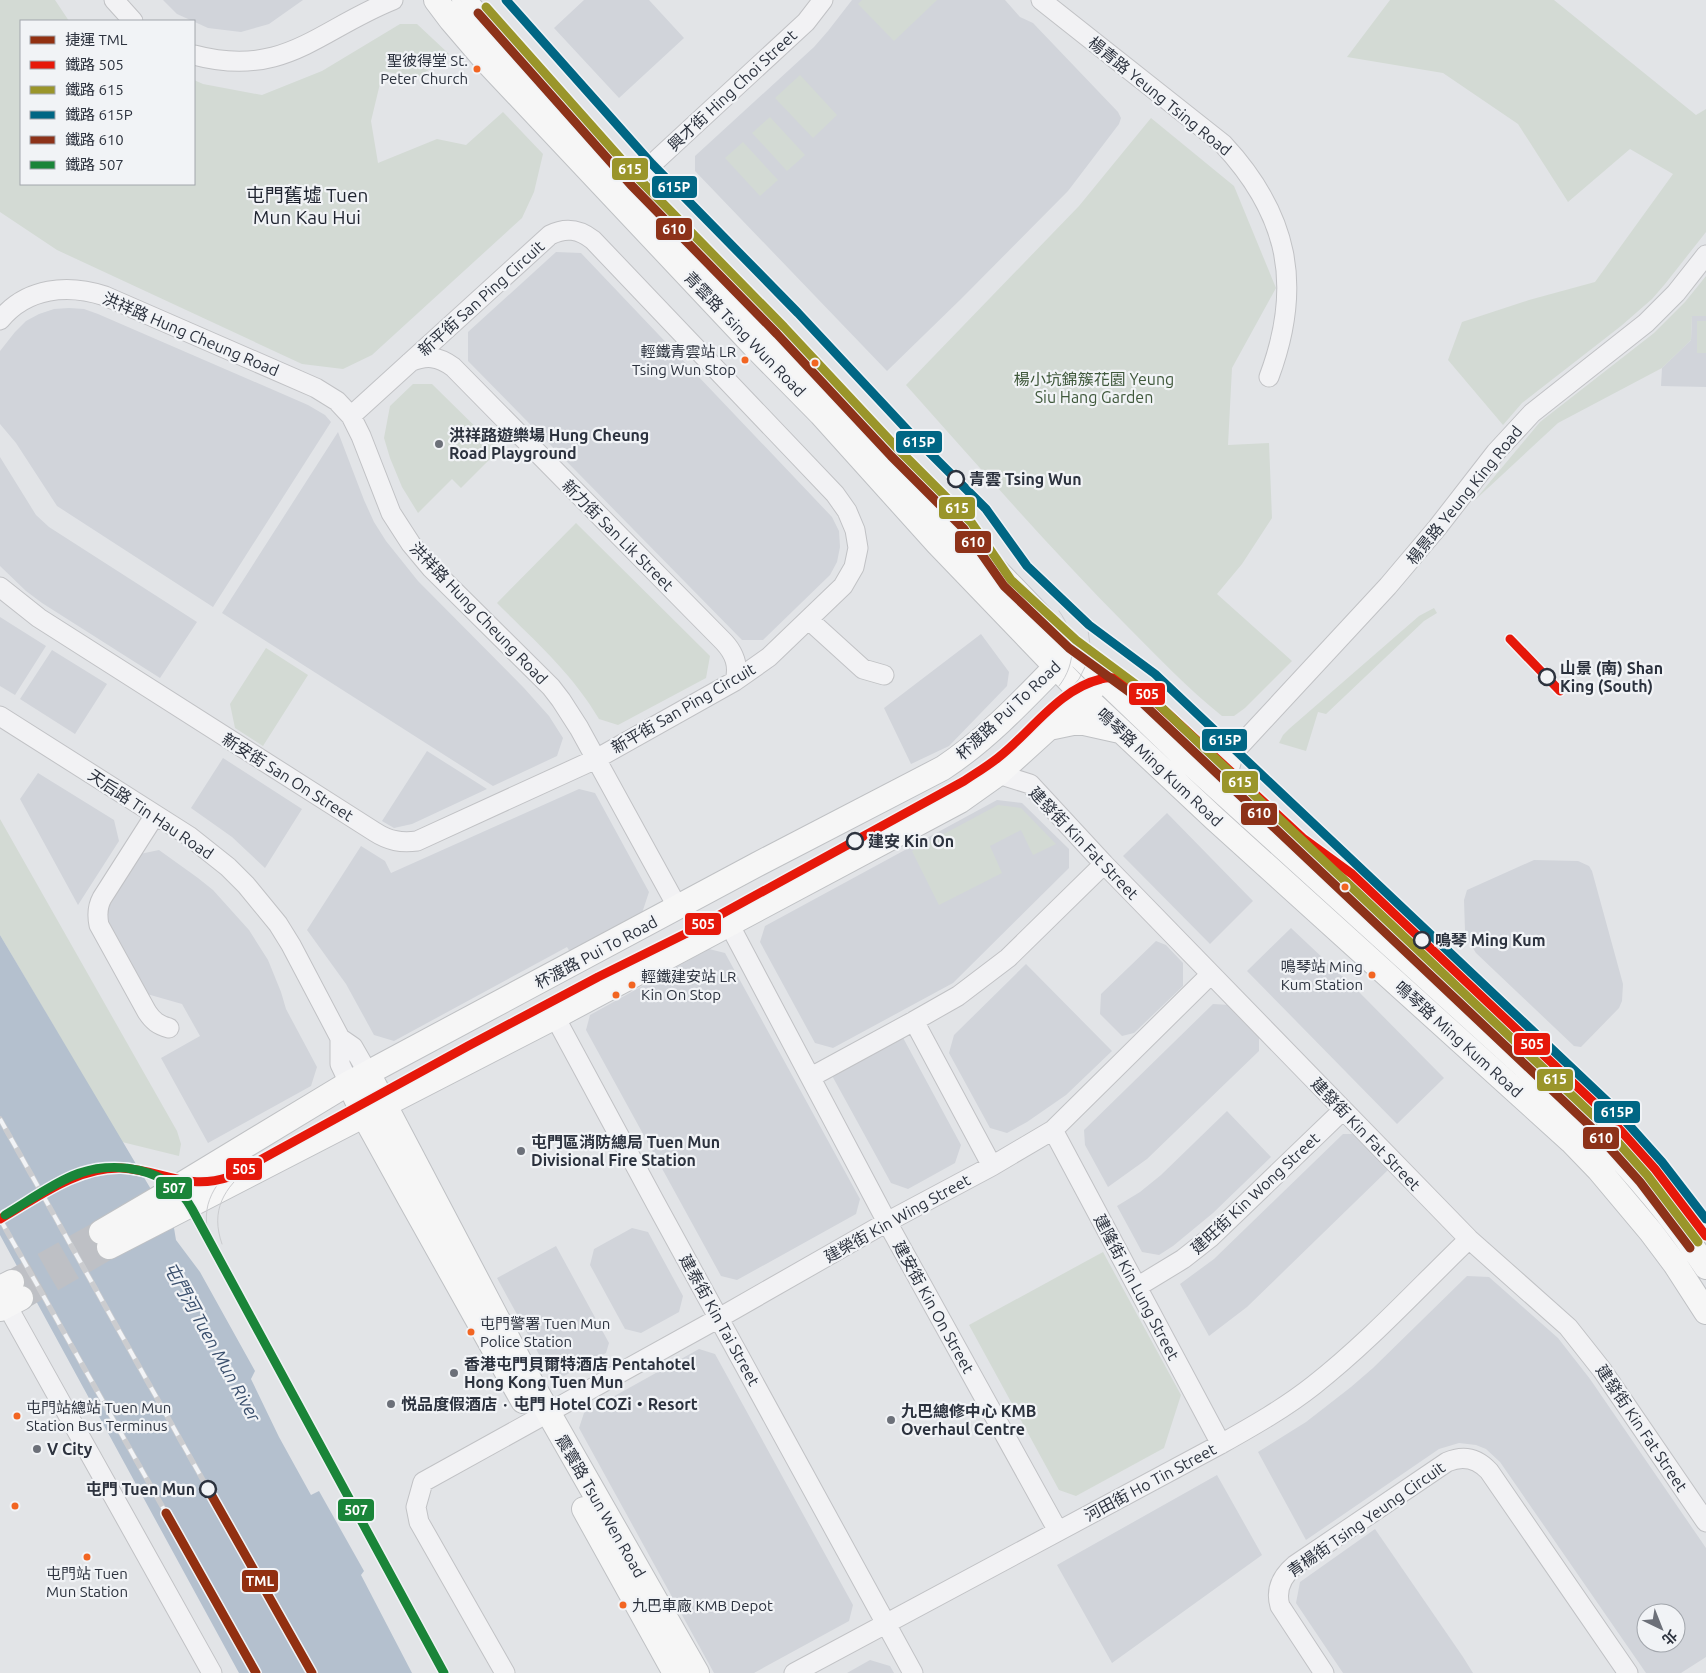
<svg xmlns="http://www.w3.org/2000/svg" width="1706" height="1673" font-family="Ubuntu,'Noto Sans TC',sans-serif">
  <rect width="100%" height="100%" fill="#e2e4e7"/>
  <path fill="#d1d4da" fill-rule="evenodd" d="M163,0H303L269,24L241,32L208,28L177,14Z
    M584,0H649L684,38L619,98L554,28Z
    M852,0H1005L1020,17L1033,23L1118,112L1121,118L1119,124L1068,191L962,298L887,371L695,171V156L814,47L828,31Z
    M556,252L581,253L832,517L839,531L840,547L837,562L830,575L763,640H742L468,361V332Z
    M69,308L84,309L98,314L308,405L325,415L331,422L213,607L57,506L16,443L0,424V351L15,332L26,321L39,314L54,309Z
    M1692,315L1706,316V387L1661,386L1662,368L1691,340Z
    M338,432L364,500L374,522L386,541L418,581L524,688L549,716L563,738L557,756L493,786L222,613Z
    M0,457L36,515L49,527L197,622L160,678L42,603L26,591L0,566Z
    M0,617L46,646L15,695L0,686Z
    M981,634L1009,672L1007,686L949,746L911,764L884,708Z
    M52,650L107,684L75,734L20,699Z
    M427,751L487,789L412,824L394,828L382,821Z
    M223,758L302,809L265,868L232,837L191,808Z
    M38,773L114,820L119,841L78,905L20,799Z
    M579,789L595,793L649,892L642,913L570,952L567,947L394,1041L374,1035L346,984L307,930L361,846L385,861L391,873Z
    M997,800L1022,803L1069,849V868L953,983L833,1048L815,1043L760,942L765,926Z
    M1167,813L1253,901L1210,944L1123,856Z
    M159,850L198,878L213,890L249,930L268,960L281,992L286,1009L317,1067L311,1086L208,1143L161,1058L200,1036L182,1004L147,994L107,921V907L140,854Z
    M1534,860L1578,861L1589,866L1592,871L1623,984L1622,1001L1619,1008L1581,1047L1574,1046L1476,953L1469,942L1465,931L1464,900L1467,890Z
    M1291,928L1360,993L1444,1078L1397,1124L1247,971Z
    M1156,941L1166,945L1183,963V986L1134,1033L1122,1036L1100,1014L1101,994Z
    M709,949L725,953L860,1199L856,1214L737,1280L721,1276L586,1030L590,1015Z
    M1026,964L1112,1051L1066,1095L1027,1122L1007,1133L990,1128L949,1053L954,1035Z
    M1213,1004L1230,1005L1259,1035V1051L1147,1159L1108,1187L1085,1145L1084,1130Z
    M901,1034L961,1145L955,1163L908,1189L891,1183L830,1072Z
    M1227,1111L1271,1157L1213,1213L1173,1246L1159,1255L1142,1252L1117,1206L1140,1192L1161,1175Z
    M1343,1134H1356L1389,1169L1247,1307L1209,1336L1180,1284L1214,1259Z
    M632,1228L648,1232L683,1296L679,1312L641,1333L625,1329L590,1265L594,1249Z
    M556,1246L609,1343L606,1353L564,1376L548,1371L497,1278Z
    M1467,1276L1489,1277L1558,1338L1590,1379L1706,1548V1657L1681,1673H1646L1500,1462L1486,1449L1476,1445L1459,1443L1439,1449L1306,1540L1258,1452L1306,1422L1351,1387L1373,1368ZM1646,1613H1676V1643H1646Z
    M699,1349L715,1354L853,1605L849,1621L754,1673H714L579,1428L584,1413Z
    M1217,1475L1262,1555L1112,1663L1057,1565Z
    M1375,1529L1463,1657L1473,1673H1343L1296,1603L1300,1582Z
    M870,1660L890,1666L894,1673H847Z"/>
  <path fill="#d3dad4" d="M0,0H55L69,21H21V184H194V80L203,84L262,95L322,71L400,24H417L449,54L418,78L383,71L371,121L378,163L437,139L466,145L503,112L543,154L534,192L522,218L372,355L343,369L302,364L57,250L0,212Z
    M862,0H937L894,41L858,4Z
    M1390,0H1554L1696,115L1706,109V232L1665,284L1652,299L1621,326L1522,403L1503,425L1448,360L1462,322L1529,300L1595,282L1673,174L1630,149L1568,202L1518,124L1443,73L1347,57Z
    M800,75L837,115L813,138L775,98Z
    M770,117L805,155L787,171L752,133Z
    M1151,118L1234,186L1276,288L1232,368L1228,445L1269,443L1272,518L1242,564L1217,594L1292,661L1245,708L1234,716H1222C1188,689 1157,656 1126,625C1050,548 978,466 906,385L1079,206Z
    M743,142L778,180L760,196L725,158Z
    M1706,276V316H1692L1691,340L1662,368L1558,423L1474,501L1540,422L1654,333L1685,302Z
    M1697,321H1706V353H1697Z
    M413,384H432L499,450L461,488L452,479L418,513L402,487L390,458L384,438L390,406Z
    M576,523L710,656L706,678L618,725L599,719C573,674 533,639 497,603Z
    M1434,608L1437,613L1424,621L1326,714L1318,712L1306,751L1279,743L1283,735L1289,729L1419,616Z
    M266,648L308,675L263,746L235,728L230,704Z
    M998,805L1021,808L1056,844L1033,855L1021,830L990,846L1002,873L939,905L912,851Z
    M0,819L177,1131L181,1144L179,1156L122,1142L0,935Z
    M1103,1252L1181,1395L1164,1448L1076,1496L1059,1490L969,1325Z"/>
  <path fill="#b4c0ce" d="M0,935L174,1228L176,1240L200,1272L255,1371L251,1379L279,1437L311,1495L319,1491L364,1571L361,1575L412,1673H239L0,1235Z"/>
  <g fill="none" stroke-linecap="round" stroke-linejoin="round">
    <path stroke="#bec0c5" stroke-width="24" stroke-dasharray="24 12" stroke-linecap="butt" d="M12,1282L101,1232
      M21,1298L109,1247"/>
    <g stroke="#c1c2c5" stroke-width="21">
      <path id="minor" d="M114,0L133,21
        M1041,0L1223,144C1289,215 1303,286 1269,377
        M194,55C284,79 318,30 393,0
        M622,192L806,22L823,0
        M0,320C27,287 68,284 105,296L316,388L337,401L351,416L361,436L391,513L411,544L431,568L551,687L561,700L579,728L678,908
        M410,362C426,355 438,356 453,367L724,642C735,654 739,666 735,681
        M0,587L39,618L375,832C389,841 401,843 417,841L596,759L735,681L769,657L843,586L854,567L858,548L855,530L847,511L835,494L593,240C579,229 566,227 550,235L351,416
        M809,620L863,669L884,675
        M0,716L189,836L228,867L246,885L278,924L291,945L340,1038V1064L349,1083
        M1185,758C1203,762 1219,759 1235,751
        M998,774L1030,784L1104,864L1469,1239L1568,1327L1602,1370L1706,1522
        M1232,801C1226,783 1228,768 1235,751L1388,586L1437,528L1496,452L1532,413L1646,323L1676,293L1706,255
        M155,815L102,898C97,907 97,915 99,925L147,1012C153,1021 158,1025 169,1028
        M729,924L887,1222L1058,1531
        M555,1017L656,1204L913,1673
        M340,1038L353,1047L368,1073
        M811,1077L914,1021
        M1053,1130L1221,1444
        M992,1166L914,1021L958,996L1008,958L1104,864
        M1137,1287L1183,1259L1211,1237L1343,1110
        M1,1295L212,1673
        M505,1673L419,1522L416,1507L423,1482L719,1318L887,1222L992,1166L1053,1130L1211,974
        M794,1673L1221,1444C1253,1426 1285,1408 1314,1385C1370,1341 1418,1288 1469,1239
        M1324,1673L1280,1606C1275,1589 1282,1576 1295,1565L1447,1462C1463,1455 1477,1458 1489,1471L1628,1673"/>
    </g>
    <g stroke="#bfc1c4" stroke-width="26">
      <path id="major" d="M436,0L451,20L487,62L758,350L821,414L938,544L1084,696L1215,819L1571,1141L1599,1170L1651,1232L1675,1264L1706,1312
        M464,0L484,24L858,427L1073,650L1185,758L1589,1125C1632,1169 1672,1215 1706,1267
        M1049,728L1073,723H1084L1120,731
        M368,1073L528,1377L697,1673
        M349,1083L364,1116L411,1201L523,1401
        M101,1232L164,1195L349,1083L758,864L943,768C990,737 1029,694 1068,654
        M109,1247L555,1017L960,801L998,774L1096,685
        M0,1288L12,1282
        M0,1309L21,1298
        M584,1509L675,1673"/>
    </g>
    <use href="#minor" stroke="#f2f2f4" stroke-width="19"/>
    <use href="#major" stroke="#f6f6f6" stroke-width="24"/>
    <path stroke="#cbcccf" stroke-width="1" d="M991,516L1025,564L1078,616L1088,630L1090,645L1087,663L1079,679L1061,700
      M1059,686C1077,663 1076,634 1059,611
      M211,1241C197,1205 216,1180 244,1158
      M222,1244C210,1210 224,1188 250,1167"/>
    <g stroke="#cbcccf" stroke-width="5.5">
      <path id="rail" d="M0,1119L208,1489
        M0,1219L166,1513"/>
    </g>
    <use href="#rail" stroke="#f1f3f6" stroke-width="4" stroke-dasharray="11" stroke-linecap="butt"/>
    <g stroke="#f1f3f6" stroke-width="12">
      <path id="rail-1" d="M1510,639L1560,691
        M0,1219C37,1198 76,1167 121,1168C162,1170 187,1191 229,1177L468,1046L598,977L685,934L964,781C976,773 988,766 999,757C1032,731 1059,689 1101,679C1114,675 1126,681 1138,686L1304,839L1352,874L1604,1112L1655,1169L1706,1236"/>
    </g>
    <g stroke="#f1f3f6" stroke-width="12">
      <path id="rail-2" d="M486,7L638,178L784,327L898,449L971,522L1011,580L1076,640L1142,689L1597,1119L1647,1175L1698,1242"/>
    </g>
    <g stroke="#f1f3f6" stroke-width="12">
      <path id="rail-3" d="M506,0L652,164L798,313L912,435L986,509L1027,566L1089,625L1155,674L1611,1105L1662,1162L1706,1219"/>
    </g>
    <g stroke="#f1f3f6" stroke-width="12">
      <path id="rail-4" d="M478,13L631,185L777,334L891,456L964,529L1004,586L1069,648L1135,696L1590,1126L1640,1182L1690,1248"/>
    </g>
    <g stroke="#f1f3f6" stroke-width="12">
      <path id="rail-5" d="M5,1215C27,1202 49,1186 72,1176C114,1158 170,1168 192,1209L444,1673"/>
    </g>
    <use href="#rail-1" stroke="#e6180a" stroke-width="9"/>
    <use href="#rail-2" stroke="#9a952a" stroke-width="9"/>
    <use href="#rail-3" stroke="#006684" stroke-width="9"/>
    <use href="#rail-4" stroke="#8d3219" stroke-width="9"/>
    <use href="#rail-5" stroke="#1a8539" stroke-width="9"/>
    <g stroke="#f1f3f6" stroke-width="12">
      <path id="metro-1" d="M208,1489L312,1673
        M166,1513L256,1673"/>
    </g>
    <use href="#metro-1" stroke="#923011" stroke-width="9"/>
  </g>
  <g fill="#f26522" stroke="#f1f3f6" stroke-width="2">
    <circle cx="477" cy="69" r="4.5"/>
    <circle cx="745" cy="360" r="4.5"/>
    <circle cx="815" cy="363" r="4.5"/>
    <circle cx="1345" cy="887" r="4.5"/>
    <circle cx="1372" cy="975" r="4.5"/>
    <circle cx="632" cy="985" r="4.5"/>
    <circle cx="616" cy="995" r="4.5"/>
    <circle cx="471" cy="1332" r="4.5"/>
    <circle cx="17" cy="1416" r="4.5"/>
    <circle cx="15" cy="1506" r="4.5"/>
    <circle cx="87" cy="1557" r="4.5"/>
    <circle cx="623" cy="1605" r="4.5"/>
  </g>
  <g fill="#6c7079" stroke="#f1f3f6" stroke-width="2">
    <circle cx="439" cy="444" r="5"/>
    <circle cx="521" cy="1151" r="5"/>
    <circle cx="454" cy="1373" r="5"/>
    <circle cx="391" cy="1404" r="5"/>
    <circle cx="891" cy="1420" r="5"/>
    <circle cx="37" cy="1449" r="5"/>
  </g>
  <g fill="#f1f3f6" stroke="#2c323e" stroke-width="2.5">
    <circle cx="956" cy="479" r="8"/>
    <circle cx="1547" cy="677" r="8"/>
    <circle cx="855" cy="841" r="8"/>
    <circle cx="1422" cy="940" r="8"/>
    <circle cx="208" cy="1489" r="8"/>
  </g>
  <g text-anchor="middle" stroke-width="4.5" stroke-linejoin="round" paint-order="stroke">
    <g font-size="15" fill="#2c323e" stroke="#f1f3f6" text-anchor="start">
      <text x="468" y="66" text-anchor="end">聖彼得堂 St.<tspan x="468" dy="18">Peter Church</tspan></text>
      <text x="736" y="357" text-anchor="end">輕鐵青雲站 LR<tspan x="736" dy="18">Tsing Wun Stop</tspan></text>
      <text x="1363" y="972" text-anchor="end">鳴琴站 Ming<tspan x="1363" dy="18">Kum Station</tspan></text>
      <text x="641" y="982">輕鐵建安站 LR<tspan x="641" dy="18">Kin On Stop</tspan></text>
      <text x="480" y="1329">屯門警署 Tuen Mun<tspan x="480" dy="18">Police Station</tspan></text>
      <text x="26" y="1413">屯門站總站 Tuen Mun<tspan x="26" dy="18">Station Bus Terminus</tspan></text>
      <text x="87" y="1579" text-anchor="middle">屯門站 Tuen<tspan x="87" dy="18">Mun Station</tspan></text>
      <text x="632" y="1611">九巴車廠 KMB Depot</text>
    </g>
    <g font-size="16" fill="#2c323e" stroke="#f1f3f6">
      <text transform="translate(732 90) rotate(-43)" y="6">興才街 Hing Choi Street</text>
      <text transform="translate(1160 96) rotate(39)" y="6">楊青路 Yeung Tsing Road</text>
      <text transform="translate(481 298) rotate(-42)" y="6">新平街 San Ping Circuit</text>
      <text transform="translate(191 334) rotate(23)" y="6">洪祥路 Hung Cheung Road</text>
      <text transform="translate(745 334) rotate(46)" y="6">青雲路 Tsing Wun Road</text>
      <text transform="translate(1464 495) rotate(-51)" y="6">楊景路 Yeung King Road</text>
      <text transform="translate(618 535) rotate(45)" y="6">新力街 San Lik Street</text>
      <text transform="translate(479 613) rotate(46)" y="6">洪祥路 Hung Cheung Road</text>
      <text transform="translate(683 708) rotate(-30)" y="6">新平街 San Ping Circuit</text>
      <text transform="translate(1008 710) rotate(-43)" y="6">杯渡路 Pui To Road</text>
      <text transform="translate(1160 767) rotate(43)" y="6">鳴琴路 Ming Kum Road</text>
      <text transform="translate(288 777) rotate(32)" y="6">新安街 San On Street</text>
      <text transform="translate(151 814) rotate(34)" y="6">天后路 Tin Hau Road</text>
      <text transform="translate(1084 843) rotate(46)" y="6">建發街 Kin Fat Street</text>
      <text transform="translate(596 952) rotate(-28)" y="6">杯渡路 Pui To Road</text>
      <text transform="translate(1459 1039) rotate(42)" y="6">鳴琴路 Ming Kum Road</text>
      <text transform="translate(1366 1134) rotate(46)" y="6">建發街 Kin Fat Street</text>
      <text transform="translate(1255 1193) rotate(-43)" y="6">建旺街 Kin Wong Street</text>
      <text transform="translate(897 1218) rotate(-29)" y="6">建榮街 Kin Wing Street</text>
      <text transform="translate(1137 1287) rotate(62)" y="6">建隆街 Kin Lung Street</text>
      <text transform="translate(934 1307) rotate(61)" y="6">建安街 Kin On Street</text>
      <text transform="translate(720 1320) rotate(61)" y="6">建泰街 Kin Tai Street</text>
      <text transform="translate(1642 1428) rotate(56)" y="6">建發街 Kin Fat Street</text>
      <text transform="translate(1150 1482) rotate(-28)" y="6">河田街 Ho Tin Street</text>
      <text transform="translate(601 1506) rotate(60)" y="6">震寰路 Tsun Wen Road</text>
      <text transform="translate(1366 1519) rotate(-35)" y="6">青楊街 Tsing Yeung Circuit</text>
    </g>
    <g font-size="16" fill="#3f583b" stroke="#f1f3f6">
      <text x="1094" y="385">楊小坑錦簇花園 Yeung<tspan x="1094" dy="18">Siu Hang Garden</tspan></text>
    </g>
    <g font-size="16" font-weight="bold" fill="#2c323e" stroke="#f1f3f6" text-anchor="start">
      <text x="449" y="441">洪祥路遊樂場 Hung Cheung<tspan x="449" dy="18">Road Playground</tspan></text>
      <text x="531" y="1148">屯門區消防總局 Tuen Mun<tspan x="531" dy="18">Divisional Fire Station</tspan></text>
      <text x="464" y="1370">香港屯門貝爾特酒店 Pentahotel<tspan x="464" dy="18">Hong Kong Tuen Mun</tspan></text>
      <text x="401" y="1410">悦品度假酒店 ∙ 屯門 Hotel COZi‧Resort</text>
      <text x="901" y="1417">九巴總修中心 KMB<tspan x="901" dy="18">Overhaul Centre</tspan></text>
      <text x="47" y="1455">V City</text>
    </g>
    <g font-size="16" font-weight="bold" fill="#2c323e" stroke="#f1f3f6" text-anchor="start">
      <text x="969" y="485">青雲 Tsing Wun</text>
      <text x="1560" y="674">山景 (南) Shan<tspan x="1560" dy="18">King (South)</tspan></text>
      <text x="868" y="847">建安 Kin On</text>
      <text x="1435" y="946">鳴琴 Ming Kum</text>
      <text x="195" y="1495" text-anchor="end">屯門 Tuen Mun</text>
    </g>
    <g font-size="18" font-style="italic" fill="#3a4f6d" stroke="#f1f3f6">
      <text transform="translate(212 1342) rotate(61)" y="6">屯門河 Tuen Mun River</text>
    </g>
    <g font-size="19" fill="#1e232f" stroke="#f1f3f6">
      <text x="307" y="202">屯門舊墟 Tuen<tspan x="307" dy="22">Mun Kau Hui</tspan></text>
    </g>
  </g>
  <g stroke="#f1f3f6" stroke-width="2">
    <rect x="611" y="157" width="38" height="24" rx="5" fill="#9a952a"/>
    <rect x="651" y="175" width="47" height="24" rx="5" fill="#006684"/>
    <rect x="655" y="217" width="38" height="24" rx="5" fill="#8d3219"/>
    <rect x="895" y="430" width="48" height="24" rx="5" fill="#006684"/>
    <rect x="938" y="496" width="38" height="24" rx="5" fill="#9a952a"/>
    <rect x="954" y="530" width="38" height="24" rx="5" fill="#8d3219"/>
    <rect x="1128" y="682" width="38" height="24" rx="5" fill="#e6180a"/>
    <rect x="1201" y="728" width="47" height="24" rx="5" fill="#006684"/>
    <rect x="1221" y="770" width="38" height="24" rx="5" fill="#9a952a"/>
    <rect x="1240" y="802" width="38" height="24" rx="5" fill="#8d3219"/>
    <rect x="684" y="912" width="38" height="24" rx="5" fill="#e6180a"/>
    <rect x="1513" y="1032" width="38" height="24" rx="5" fill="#e6180a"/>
    <rect x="1536" y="1068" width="38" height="24" rx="5" fill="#9a952a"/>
    <rect x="1593" y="1100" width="48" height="24" rx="5" fill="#006684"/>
    <rect x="1582" y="1126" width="38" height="24" rx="5" fill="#8d3219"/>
    <rect x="225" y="1157" width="38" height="24" rx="5" fill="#e6180a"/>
    <rect x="155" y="1176" width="38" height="24" rx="5" fill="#1a8539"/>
    <rect x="337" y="1498" width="38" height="24" rx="5" fill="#1a8539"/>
    <rect x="241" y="1569" width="38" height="24" rx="5" fill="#923011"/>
  </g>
  <g font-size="14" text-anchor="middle" font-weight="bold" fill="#fff">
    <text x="630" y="174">615</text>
    <text x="674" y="192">615P</text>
    <text x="674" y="234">610</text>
    <text x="919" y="447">615P</text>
    <text x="957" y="513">615</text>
    <text x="973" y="547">610</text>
    <text x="1147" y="699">505</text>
    <text x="1225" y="745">615P</text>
    <text x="1240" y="787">615</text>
    <text x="1259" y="818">610</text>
    <text x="703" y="929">505</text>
    <text x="1532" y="1049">505</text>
    <text x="1555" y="1084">615</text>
    <text x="1617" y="1117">615P</text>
    <text x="1601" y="1143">610</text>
    <text x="244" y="1174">505</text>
    <text x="174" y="1193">507</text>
    <text x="356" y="1515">507</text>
    <text x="260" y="1586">TML</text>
  </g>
  <rect x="20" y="20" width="175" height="165" fill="#f1f3f6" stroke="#a2a6ac"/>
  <rect x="30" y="36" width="25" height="8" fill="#923011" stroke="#a2a6ac"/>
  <text x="65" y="45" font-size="15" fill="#2c323e">捷運 TML</text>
  <rect x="30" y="61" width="25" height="8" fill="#e6180a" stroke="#a2a6ac"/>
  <text x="65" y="70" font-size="15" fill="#2c323e">鐵路 505</text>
  <rect x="30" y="86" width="25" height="8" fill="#9a952a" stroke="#a2a6ac"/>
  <text x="65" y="95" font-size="15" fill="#2c323e">鐵路 615</text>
  <rect x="30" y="111" width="25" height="8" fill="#006684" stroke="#a2a6ac"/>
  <text x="65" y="120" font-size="15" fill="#2c323e">鐵路 615P</text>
  <rect x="30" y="136" width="25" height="8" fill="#8d3219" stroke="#a2a6ac"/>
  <text x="65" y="145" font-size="15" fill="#2c323e">鐵路 610</text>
  <rect x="30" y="161" width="25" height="8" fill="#1a8539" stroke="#a2a6ac"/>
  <text x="65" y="170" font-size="15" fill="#2c323e">鐵路 507</text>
  <g transform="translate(1661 1628) rotate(137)"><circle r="24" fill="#f1f3f6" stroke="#a2a6ac"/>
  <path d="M0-4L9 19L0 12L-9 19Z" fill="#6c7079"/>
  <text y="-8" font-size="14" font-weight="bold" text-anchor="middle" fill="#2c323e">北</text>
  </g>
</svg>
